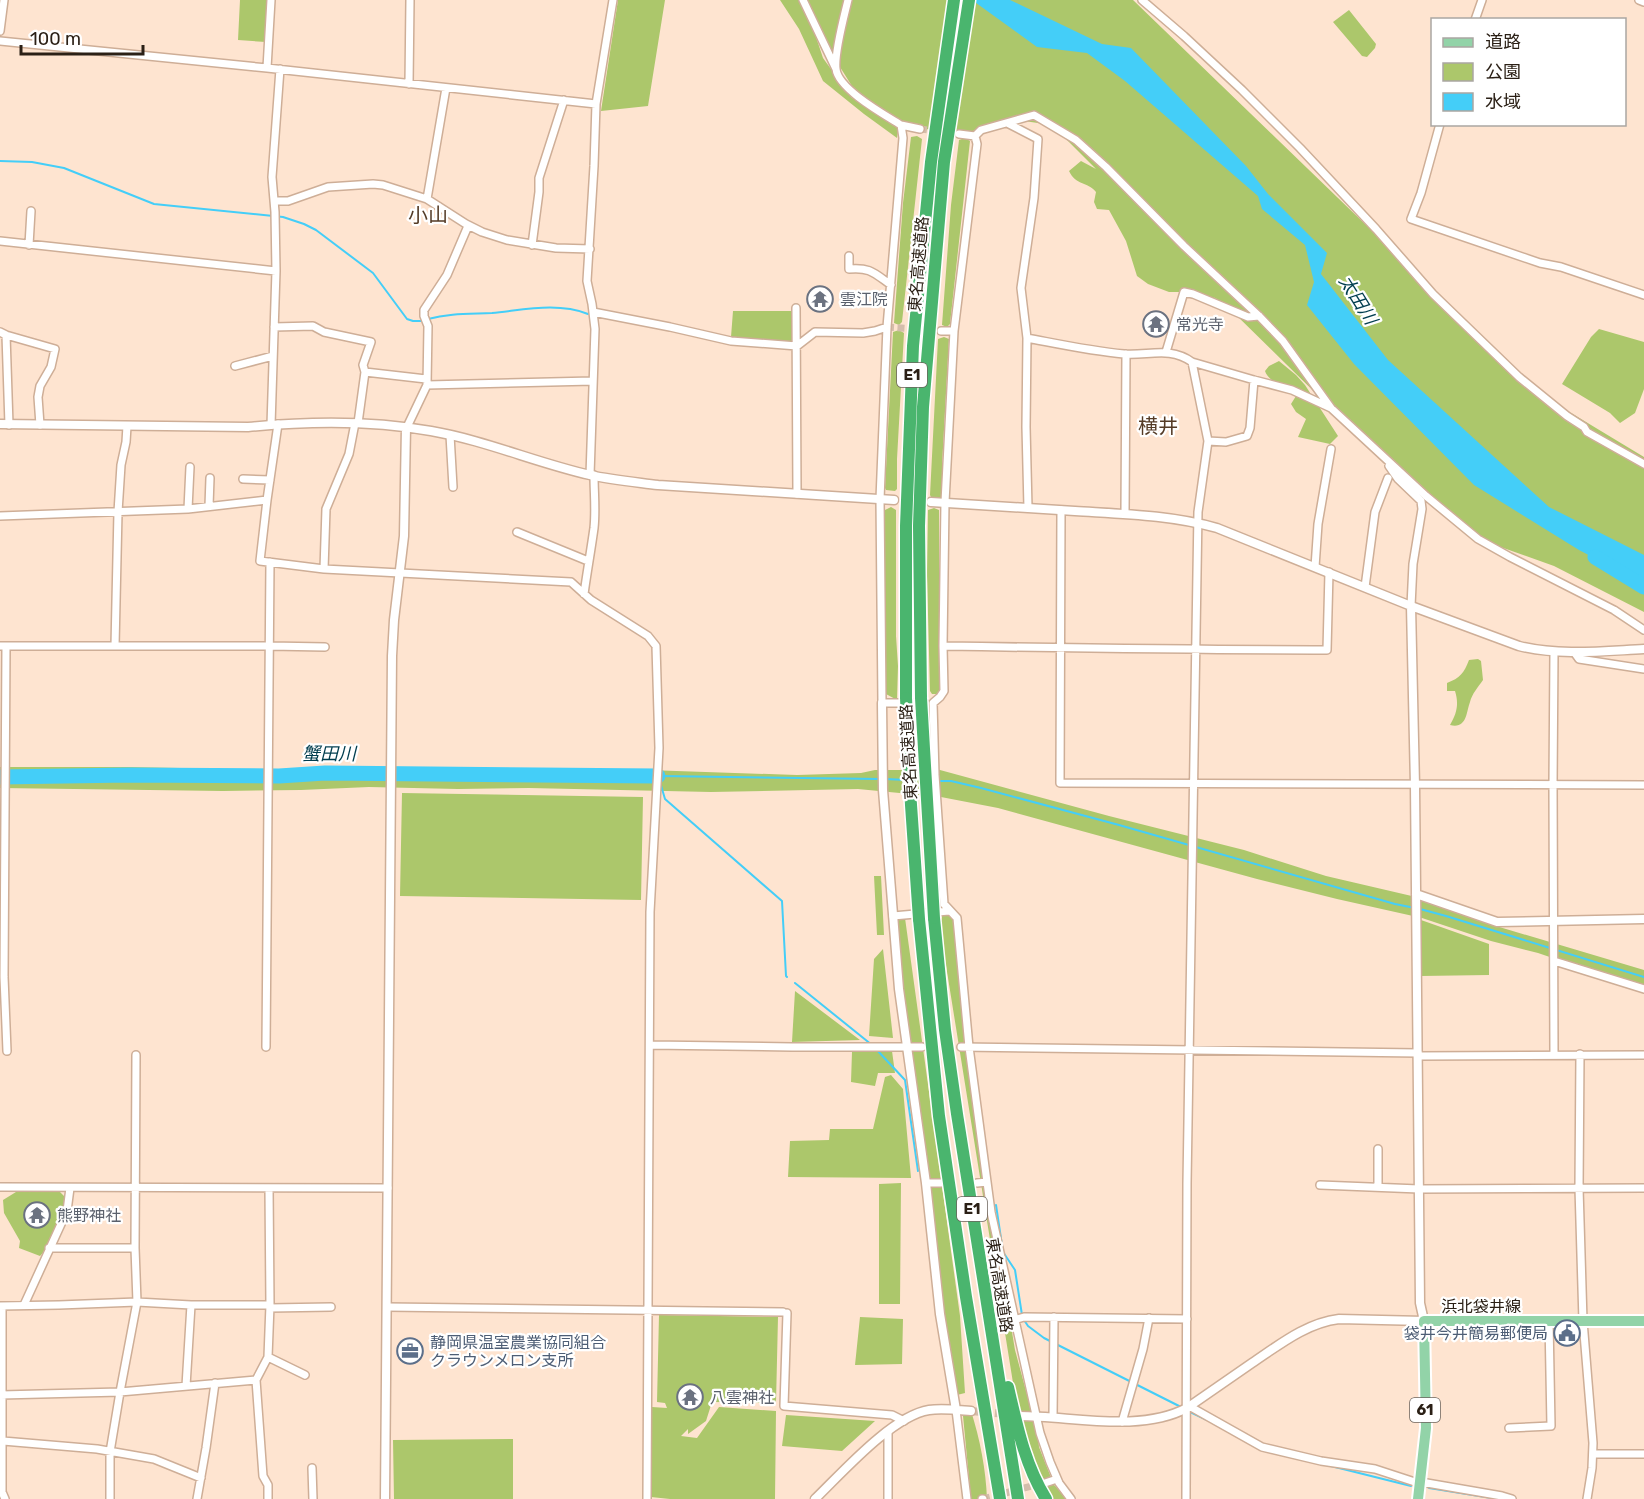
<svg xmlns="http://www.w3.org/2000/svg" width="1644" height="1499" font-family="Rubik,'Noto Sans JP',sans-serif">
  <rect width="100%" height="100%" fill="#fee4d0"/>
  <path fill="#acc76b" d="M240,0H269L266,42L238,40Z
    M618,0H665L648,106L601,111Z
    M780,0H1133L1543,396L1644,457V612L1554,566L1478,539L1350,427L1231,310L1214,297L1223,306L1196,292H1169L1148,284L1137,276L1126,241L1109,210L1097,209L1094,202L1096,192C1087,181 1076,186 1069,171L1081,161L1096,169L1052,125L1017,120L975,136L905,126L860,99L810,19L823,58L851,97L877,115L899,124L897,138L864,114L823,81L799,29Z
    M1349,10L1376,44L1375,48L1367,57L1362,56L1333,22Z
    M917,136L922,139L902,322L899,325L894,323L903,203L911,137Z
    M965,138L970,141L950,324L947,327L942,325L951,205L959,140Z
    M733,311H793L792,342L731,337Z
    M1599,329L1644,342V389L1635,413L1620,423L1610,413L1562,384L1591,337Z
    M899,330L904,333L897,459V489L895,491L886,490L885,488L893,332Z
    M944,337L949,339L942,466V496L940,498L931,497L930,495L938,339Z
    M1279,361L1296,375L1305,385L1338,436L1330,444L1298,437L1306,419L1296,412L1291,404L1296,396C1287,390 1268,381 1265,371L1269,366Z
    M891,507L896,510V636L898,666L897,700L886,694L884,672L886,630L884,575L885,510Z
    M934,508L939,510V636L941,689L937,694H932L930,691L927,576L928,510Z
    M1478,659L1481,661L1483,680C1478,687 1472,694 1470,702C1466,713 1467,729 1450,725C1457,713 1459,704 1455,691H1447V683C1460,678 1464,673 1469,660Z
    M0,767H129L287,770H647L797,775L861,773L875,770H940L1109,816L1244,850L1326,876L1416,897L1496,926L1644,970V989L1538,953L1491,941L1422,918L1337,899L1257,879L998,808L941,797L858,789L711,792L529,788L458,789L369,787L301,790L223,791L0,788Z
    M402,793L643,797L641,900L400,896Z
    M874,876H881L884,935H877Z
    M948,914L957,918L985,1169L1015,1350L1032,1413L1018,1414L940,928L942,916Z
    M893,916L905,918L960,1316L965,1393L957,1395L941,1299Z
    M1421,920L1489,944V975L1421,976Z
    M883,949L893,1038L869,1036L874,959Z
    M795,991L860,1040L792,1042Z
    M892,1051L895,1073H878L875,1086L851,1082L852,1052Z
    M891,1075L903,1089L911,1178L788,1177L790,1141L829,1140L830,1129H873L885,1077Z
    M901,1183L900,1304H879V1184Z
    M42,1187L59,1191L68,1200L49,1246L40,1256L19,1248L20,1241L4,1213L3,1200L16,1192Z
    M659,1315L778,1317L776,1403L714,1402L712,1397V1402L706,1421L688,1434V1429L681,1436L697,1438L719,1407L776,1411L775,1499H670L651,1497L652,1407L667,1408L665,1403L657,1402Z
    M860,1317L903,1319L902,1364L855,1365Z
    M971,1411C980,1439 986,1470 987,1499H971L963,1416Z
    M786,1415L875,1421L842,1451L782,1446Z
    M1036,1416L1039,1447L1054,1485L1070,1499H1048L1015,1417Z
    M513,1439V1499H394L393,1440Z"/>
  <path fill="#44cef8" d="M972,0H1010L1102,44L1131,48L1246,166L1268,194L1327,253L1321,274L1388,360L1549,507L1644,555V584L1579,550L1474,485L1354,364L1307,305L1314,282L1305,245L1262,209L1258,196L1125,81L1087,53L1037,47Z"/>
  <g fill="none" stroke-linecap="round" stroke-linejoin="round">
    <path stroke="#44cef8" stroke-width="2" d="M0,161L32,162L64,168L154,204L283,217L304,224L316,230L373,273L407,319L413,321H422
      M428,319C449,313 470,314 492,313C524,310 557,302 588,314
      M660,776L880,779
      M885,779L907,780
      M936,781H951L981,788L1119,825L1395,904L1415,908
      M660,782L665,799L782,901L786,976L787,977
      M1420,909L1446,916L1644,977
      M795,983L872,1045
      M876,1049L905,1080L918,1171
      M996,1205L1003,1252L1015,1270L1022,1315
      M1024,1320L1028,1326L1044,1338L1181,1407
      M1188,1411L1207,1420
      M1265,1451L1321,1464
      M1327,1465L1411,1486
      M1429,1488L1498,1499"/>
    <path stroke="#44cef8" stroke-width="15" d="M1595,557L1644,587
      M0,777L129,775L279,776L325,773L658,776"/>
    <path stroke="#d4bdab" stroke-width="7" stroke-dasharray="7 3.5" stroke-linecap="butt" d="M920,129L959,134
      M887,327L932,330
      M983,1499L1039,1484"/>
    <path stroke="#d4bdab" stroke-width="8" stroke-dasharray="8 4" stroke-linecap="butt" d="M971,1411L1007,1414"/>
    <g stroke="#ceae97" stroke-width="10">
      <path id="minor" d="M803,0L836,69
        M848,0C844,17 834,53 836,69C838,89 885,115 901,125L903,138L887,327L880,499L882,703H925
        M1142,0L1184,36L1242,90L1300,148L1376,229L1433,294L1519,377L1567,416L1584,427L1587,432L1644,464
        M1639,0L1644,2
        M1475,20L1482,0
        M0,31L4,0
        M0,41L267,68L596,104
        M267,68L271,0
        M409,84L410,0
        M1007,123L1038,139L1034,198L1021,288L1027,338
        M1440,124L1421,193L1411,219L1540,263L1561,267L1644,295
        M901,125L920,129
        M959,134L975,136L981,130L1034,115L1076,140L1106,167L1184,246L1259,316L1283,341L1331,408L1426,496L1478,539L1510,557L1614,610L1644,630
        M975,136L977,144L954,331L945,502L943,646L944,691L940,697L933,703L935,775L944,904L957,918L969,1047L991,1212L1040,1433L1050,1462L1059,1483L1071,1499
        M427,199L446,88
        M274,201H288L328,187L373,184L383,185L427,199L466,224L482,232L507,240L556,248L590,249
        M0,241L276,271
        M29,245L31,211
        M532,245L539,192V178L564,100
        M849,256V269C870,267 874,273 891,285
        M796,308L797,494
        M593,312L670,327L731,341L797,346L815,332L863,333L875,331L887,327
        M274,327L313,326L324,332L371,342L363,365L365,372L426,379
        M941,331H954
        M0,332L6,335L9,425
        M6,335L55,349L51,367L40,386L38,397L40,425
        M1166,352L1184,292L1193,294L1248,317L1259,316
        M235,366L273,356
        M427,385L593,381
        M358,423L365,372
        M278,424L267,500L260,561L324,569L571,582L591,600L648,636L656,646L659,748L650,912L647,1499
        M271,425L276,271L275,212L272,177L280,69
        M407,427L427,385L428,326L424,316V310L447,275L468,226
        M450,435L453,487
        M1208,441L1226,442L1247,436L1250,428L1254,380
        M1389,466L1398,479L1421,501L1422,509L1413,564L1411,606
        M590,475L595,329L592,304L587,281L594,166L596,104L613,0
        M243,479L270,480
        M209,506L210,478
        M1028,508L1026,427L1027,338C1059,344 1091,351 1124,354C1148,356 1170,346 1192,362L1254,380L1292,390L1331,408
        M188,509L190,467
        M1061,510L1060,783L1644,785
        M1125,514L1126,354
        M0,516L188,509L267,500
        M517,532L588,561
        M1315,567L1318,524L1331,449
        M324,569L326,509L349,454L355,423
        M1365,587L1375,512L1388,478
        M584,594C587,572 591,550 594,528C596,510 594,493 594,475
        M0,646H270L325,647
        M6,646L4,977L7,1051
        M115,646L118,512L121,465L126,442L127,426
        M943,646C1071,648 1199,650 1327,650L1329,572
        M1574,652L1579,659L1644,669
        M893,916L949,911
        M1554,961L1644,989
        M650,1045L792,1047H922
        M266,1047L270,562
        M961,1047L1418,1053
        M1554,1054L1553,785L1554,652
        M1580,1054L1579,1188L1583,1321L1593,1443L1592,1468L1587,1499
        M1418,1056L1644,1055
        M926,1183H941
        M977,1183L987,1182
        M1320,1185L1419,1189L1644,1188
        M0,1187L388,1188
        M1378,1187V1149
        M49,1248H135
        M24,1305L67,1211L70,1188
        M0,1306L59,1305L137,1302L191,1305H270
        M2,1306V1492L5,1499
        M387,1307L783,1312
        M270,1308L331,1307
        M787,1313L784,1406L892,1415L904,1421
        M1014,1320L1024,1317L1187,1319
        M268,1357L305,1375
        M186,1386L191,1305
        M1,1395L120,1392L256,1380
        M1189,1406L1262,1447L1321,1461L1375,1469L1421,1484
        M956,1410L967,1499
        M1053,1417L1054,1317
        M1122,1422L1143,1349L1149,1318
        M1509,1428L1551,1426L1549,1321
        M3,1441L97,1449L154,1459L201,1478
        M1593,1454H1644
        M312,1468L313,1499
        M1421,1482L1502,1496L1512,1499
        M1045,1483L1057,1479
        M110,1499V1452L120,1392L137,1302L135,1248L136,1055
        M197,1499L206,1448L215,1383
        M268,1499V1485L263,1476L256,1380L268,1357L270,1305L269,1188
        M888,1499V1431
        M982,1499H983
        M1186,1499L1187,1183L1198,512L1208,441L1192,362"/>
    </g>
    <g stroke="#ceae97" stroke-width="11">
      <path id="tertiary" d="M0,424L248,427C309,421 371,420 431,431C484,440 537,463 590,475C612,480 635,482 658,485L894,500
        M931,502C979,505 1027,508 1075,511C1123,514 1171,515 1217,528L1411,606L1519,646C1560,656 1603,651 1644,649
        M882,703L883,790L899,989L926,1183L940,1314L956,1410
        M1416,894L1497,922L1644,919
        M1020,1416C1072,1416 1139,1433 1187,1408C1209,1393 1230,1378 1252,1363C1279,1345 1306,1323 1339,1319L1424,1321L1420,1303L1415,786L1411,606
        M385,1499L392,656L394,620L404,536L406,427
        M815,1499C842,1473 892,1416 929,1410C942,1408 958,1410 971,1411"/>
    </g>
    <g stroke="#fff" stroke-width="14">
      <path id="primary" d="M1418,1499L1426,1428L1424,1321H1644"/>
    </g>
    <g stroke="#fff" stroke-width="15">
      <path id="motorway" d="M906,698V526L913,346L931,162L954,0
        M921,698L919,526L923,407L944,162L969,0
        M934,918L945,1030L957,1114L1018,1499
        M919,919L939,1116L966,1297L1000,1499
        M1008,1387C1017,1426 1025,1465 1046,1499"/>
    </g>
    <use href="#minor" stroke="#fff" stroke-width="7"/>
    <use href="#tertiary" stroke="#fff" stroke-width="8"/>
    <use href="#primary" stroke="#92d3a8" stroke-width="10"/>
    <use href="#motorway" stroke="#4ab56e" stroke-width="12"/>
    <g stroke="#fff" stroke-width="15" stroke-linecap="butt">
      <path id="motorway-bridge" d="M906,698L911,805L919,919
        M921,698L934,918"/>
    </g>
    <use href="#motorway-bridge" stroke="#4ab56e" stroke-width="12"/>
  </g>
  <defs>
    <g id="temple-ring" transform="scale(1.35)"><circle r="9.5" fill="#fff" stroke="#6b7280" stroke-width="1.5"/><path d="M0-6L5-2H3V0L6.5 2.5H4V6H1.5V3h-3V6H-4V2.5H-6.5L-3 0V-2H-5Z" fill="#6b7280"/></g>
    <g id="civic-ring" transform="scale(1.35)"><circle r="9.5" fill="#fff" stroke="#5c6f8a" stroke-width="1.5"/><path d="M-.6-6.5H3V-4.5H.6V-3L4-1V1h2V6H-6V1h2V-1L-.6-3ZM-1.2 2.5V6h2.4V2.5Z" fill="#5c6f8a"/></g>
    <g id="office-ring" transform="scale(1.35)"><circle r="9.5" fill="#fff" stroke="#5c6f8a" stroke-width="1.5"/><path d="M-6-3h4V-5.5h4V-3h4V5H-6ZM-1-4.5V-3h2v-1.5ZM-6 0V1H6V0Z" fill="#5c6f8a"/></g>
  </defs>
  <g fill-rule="evenodd">
    <use href="#temple-ring" x="820" y="299"/>
    <use href="#temple-ring" x="1156" y="324"/>
    <use href="#temple-ring" x="37" y="1215"/>
    <use href="#civic-ring" x="1567" y="1333"/>
    <use href="#office-ring" x="410" y="1351"/>
    <use href="#temple-ring" x="690" y="1397"/>
  </g>
  <g text-anchor="middle" stroke-width="4.5" stroke-linejoin="round" paint-order="stroke">
    <g fill="#fff" stroke="#6b635c" stroke-width="1.5">
      <rect x="897" y="363" width="30" height="24" rx="4.5"/>
      <rect x="957" y="1197" width="30" height="24" rx="4.5"/>
      <rect x="1410" y="1398" width="30" height="24" rx="4.5"/>
    </g>
    <g font-size="15" font-weight="bold" fill="#2b2016">
      <text x="912" y="380">E1</text>
      <text x="972" y="1214">E1</text>
      <text x="1425" y="1415">61</text>
    </g>
    <g font-size="16" fill="#2b2016" stroke="#fff">
      <text transform="translate(918 264) rotate(-85)" y="6">東名高速道路</text>
      <text transform="translate(908 752) rotate(-93)" y="6">東名高速道路</text>
      <text transform="translate(1000 1285) rotate(81)" y="6">東名高速道路</text>
      <text x="1481" y="1312">浜北袋井線</text>
    </g>
    <g font-size="16" fill="#5b616d" stroke="#fff" text-anchor="start">
      <text x="840" y="305">雲江院</text>
      <text x="1176" y="330">常光寺</text>
      <text x="57" y="1221">熊野神社</text>
      <text x="710" y="1403">八雲神社</text>
    </g>
    <g font-size="16" fill="#4e5e75" stroke="#fff" text-anchor="end">
      <text x="1548" y="1339">袋井今井簡易郵便局</text>
      <text x="430" y="1348" text-anchor="start">静岡県温室農業協同組合<tspan x="430" dy="18">クラウンメロン支所</tspan></text>
    </g>
    <g font-size="18" font-style="italic" fill="#003d4e" stroke="#fff">
      <text transform="translate(1358 300) rotate(58)" y="6">太田川</text>
      <text x="329" y="760">蟹田川</text>
    </g>
    <g font-size="20" fill="#543b26" stroke="#fff">
      <text x="428" y="222">小山</text>
      <text x="1158" y="433">横井</text>
    </g>
  </g>
  <rect x="1431" y="18" width="195" height="108" fill="#ffffff" stroke="#aaa6a2" stroke-width="1.5"/>
  <rect x="1443" y="38" width="30" height="9" fill="#92d3a8" stroke="#aaa6a2" stroke-width="1.5"/>
  <text x="1485" y="48" font-size="18" fill="#2b2016">道路</text>
  <rect x="1443" y="63" width="30" height="18" fill="#acc76b" stroke="#aaa6a2" stroke-width="1.5"/>
  <text x="1485" y="78" font-size="18" fill="#2b2016">公園</text>
  <rect x="1443" y="93" width="30" height="18" fill="#44cef8" stroke="#aaa6a2" stroke-width="1.5"/>
  <text x="1485" y="108" font-size="18" fill="#2b2016">水域</text>
  <path d="M21 45v9h122v-9" fill="none" stroke="#2b2016" stroke-width="3"/>
  <text x="30" y="45" font-size="18" fill="#2b2016" stroke="#ffffff" stroke-width="4.5" paint-order="stroke">100 m</text>
</svg>
